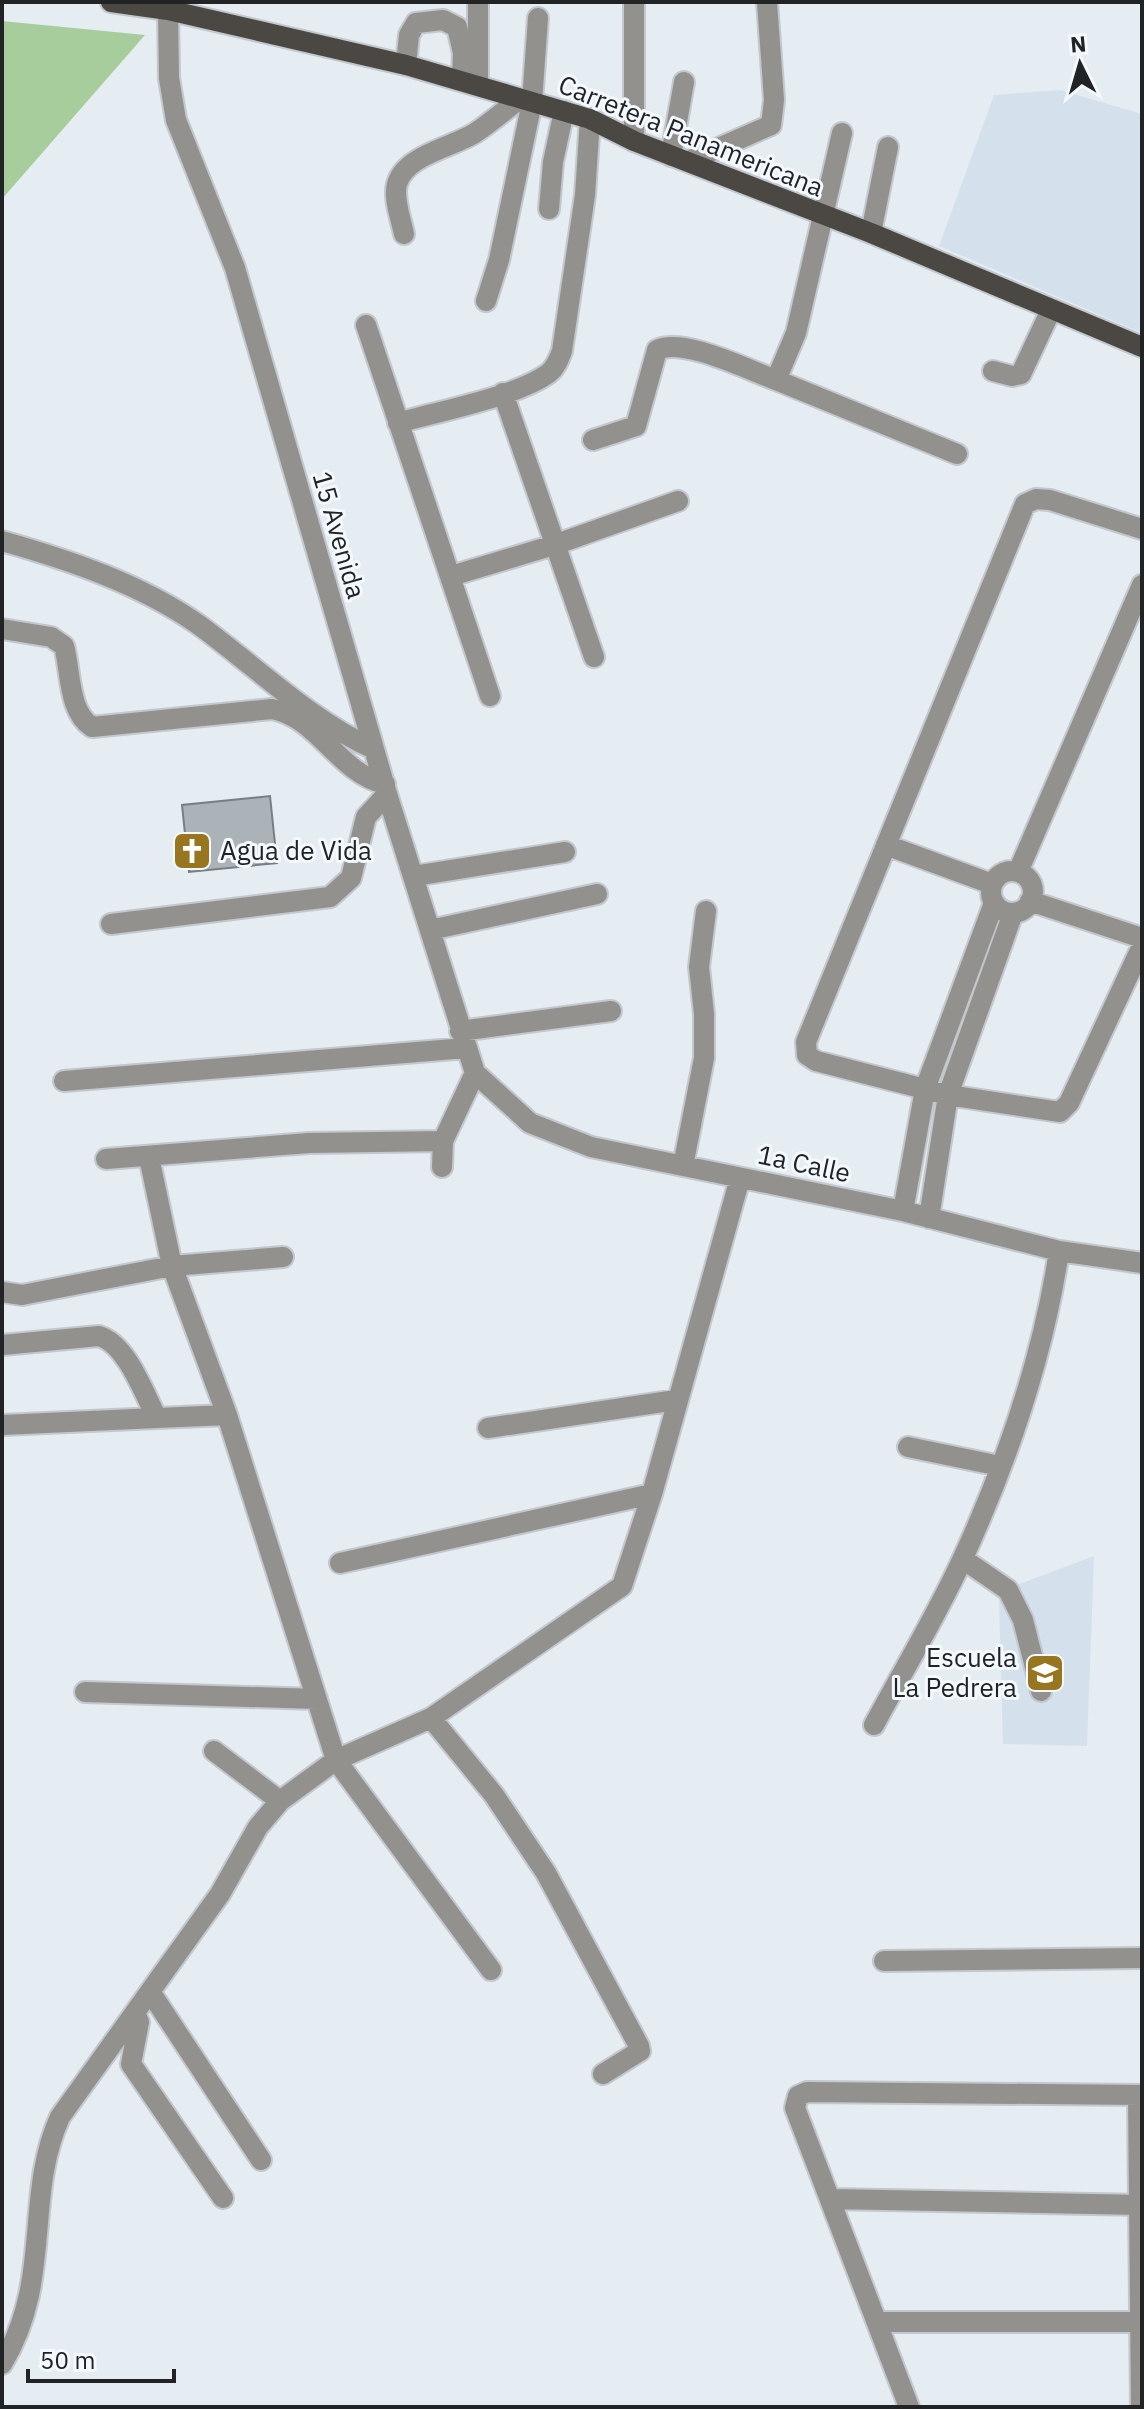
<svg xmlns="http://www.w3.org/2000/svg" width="1144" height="2409" font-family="'IBM Plex Sans',sans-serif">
  <rect width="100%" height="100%" fill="#e5ecf2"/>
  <path fill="#d4e1ec" d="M1060,90L1142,114V333L939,246L994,95Z
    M1094,1556L1087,1746L1003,1744L999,1601L1014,1586Z"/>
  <path fill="#a7cd9d" d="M2,21L145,35L2,199Z"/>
  <path fill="#acb3b8" stroke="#787e83" stroke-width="2" d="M270,796L277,863L189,872L182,805Z"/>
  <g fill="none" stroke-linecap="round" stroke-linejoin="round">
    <g stroke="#c2c8cd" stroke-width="24">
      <path id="minor" d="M478,2V84
        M634,2V141
        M168,10L169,78L176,120L235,268L387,794L475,1073L530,1123L591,1147L903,1211L1059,1251L1142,1263
        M406,65L409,35L416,23L443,20L457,27L463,53L462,79
        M842,133L796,333L776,380L957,454
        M671,156L684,82
        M689,161L771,125L774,100L767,2
        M549,209L553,162L564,111
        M871,233L888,147
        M404,234C401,219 393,198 397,184C405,155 453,147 475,133C490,123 505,110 520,99
        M486,301L499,260L532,102L538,18
        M366,325L490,696
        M993,371L1012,376L1021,374L1051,310
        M503,393L594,657
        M398,423C439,411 516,397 549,373C556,367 559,359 562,351L585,195L590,119
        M593,440L636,426L657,350C683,337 748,370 776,380
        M1142,529L1050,500L1036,499L1025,504L806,1042L807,1055L816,1061L948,1095L1060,1112L1069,1103L1142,946
        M2,541C69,560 141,584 199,625C254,665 312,722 374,749
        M451,576L554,545L678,501
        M2,629L51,637L64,646C71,671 68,712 92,727L272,709C319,718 338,773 385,784
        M886,845L992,884
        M991 892a21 21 0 1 1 42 0a21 21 0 1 1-42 0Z
        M1018,872L1142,585
        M414,876L565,852
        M1030,901L1142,938
        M111,924L330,897L351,878L366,817L387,794
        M430,930L597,894
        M460,1031L611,1011
        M64,1081L466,1048
        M149,1157L172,1266L227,1415L336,1760L491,1970
        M106,1159L309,1143L443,1141
        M683,1166L704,1058V1014L699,967L706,911
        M442,1167L443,1141L475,1073
        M903,1211L925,1089L994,903
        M929,1218L948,1095L1013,913
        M2,1292L22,1295L172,1266L283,1257
        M2,1345L99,1336C127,1344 144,1394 157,1418L227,1415
        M2,1425L157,1418
        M488,1428L676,1400
        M908,1447L1000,1466
        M963,1559L1008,1590L1023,1620L1041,1691
        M340,1563L652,1494
        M85,1692L317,1699
        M431,1718L494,1795L546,1873L639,2046L640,2051L603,2074
        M874,1725C904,1669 937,1615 963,1558C1008,1460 1043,1357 1059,1251
        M214,1751L280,1801
        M884,1961L1142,1958
        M151,1993L261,2160
        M135,2013L139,2022L131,2064L223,2198
        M1138,2095L1141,2407
        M831,2199L1142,2205
        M878,2322H1142
        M2,2364C53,2281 24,2196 60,2117L220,1894L258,1827L280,1801L336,1760L431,1718L622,1586L652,1494L740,1178
        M909,2407L795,2108L798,2096L807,2092L1142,2095"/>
    </g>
    <g stroke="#c2c8cd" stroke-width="24">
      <path id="major" d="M111,2L168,10L406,65L590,119L634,141L871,233L1142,347"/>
    </g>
    <use href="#minor" stroke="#93918e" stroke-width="20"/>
    <use href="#major" stroke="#4b4843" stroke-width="20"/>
  </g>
  <defs>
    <g id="church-square" transform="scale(2)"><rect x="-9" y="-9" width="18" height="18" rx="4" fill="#98761f" stroke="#f4f9fe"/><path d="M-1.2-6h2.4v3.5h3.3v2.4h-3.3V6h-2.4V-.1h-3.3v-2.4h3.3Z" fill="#fff"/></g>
    <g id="school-square" transform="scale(2)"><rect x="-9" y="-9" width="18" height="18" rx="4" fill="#98761f" stroke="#f4f9fe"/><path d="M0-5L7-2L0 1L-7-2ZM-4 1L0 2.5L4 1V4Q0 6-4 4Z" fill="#fff"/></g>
  </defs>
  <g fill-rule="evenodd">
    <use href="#church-square" x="192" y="851"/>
    <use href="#school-square" x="1045" y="1673"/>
  </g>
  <g text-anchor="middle" stroke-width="6" stroke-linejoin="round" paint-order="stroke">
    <g font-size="26" fill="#212325" stroke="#f4f9fe">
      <text transform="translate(691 136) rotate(22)" y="9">Carretera Panamericana</text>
      <text transform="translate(339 535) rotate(74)" y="9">15 Avenida</text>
      <text transform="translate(804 1164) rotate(12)" y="9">1a Calle</text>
    </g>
    <g font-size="26" fill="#212325" stroke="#f4f9fe" text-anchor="start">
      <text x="220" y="860">Agua de Vida</text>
      <text x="1017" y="1667" text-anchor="end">Escuela<tspan x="1017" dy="30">La Pedrera</tspan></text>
    </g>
  </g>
  <rect width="1144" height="2409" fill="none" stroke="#212325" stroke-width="8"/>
  <g transform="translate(1080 64) rotate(355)" stroke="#f4f9fe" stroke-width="6" paint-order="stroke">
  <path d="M0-6L14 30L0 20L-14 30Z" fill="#212325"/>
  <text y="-12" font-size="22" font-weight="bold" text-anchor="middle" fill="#212325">N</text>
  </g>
  <path d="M28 2369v12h146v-12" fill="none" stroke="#212325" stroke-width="4"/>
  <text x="40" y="2369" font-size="24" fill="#212325" stroke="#f4f9fe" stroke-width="6" paint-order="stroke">50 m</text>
</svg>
